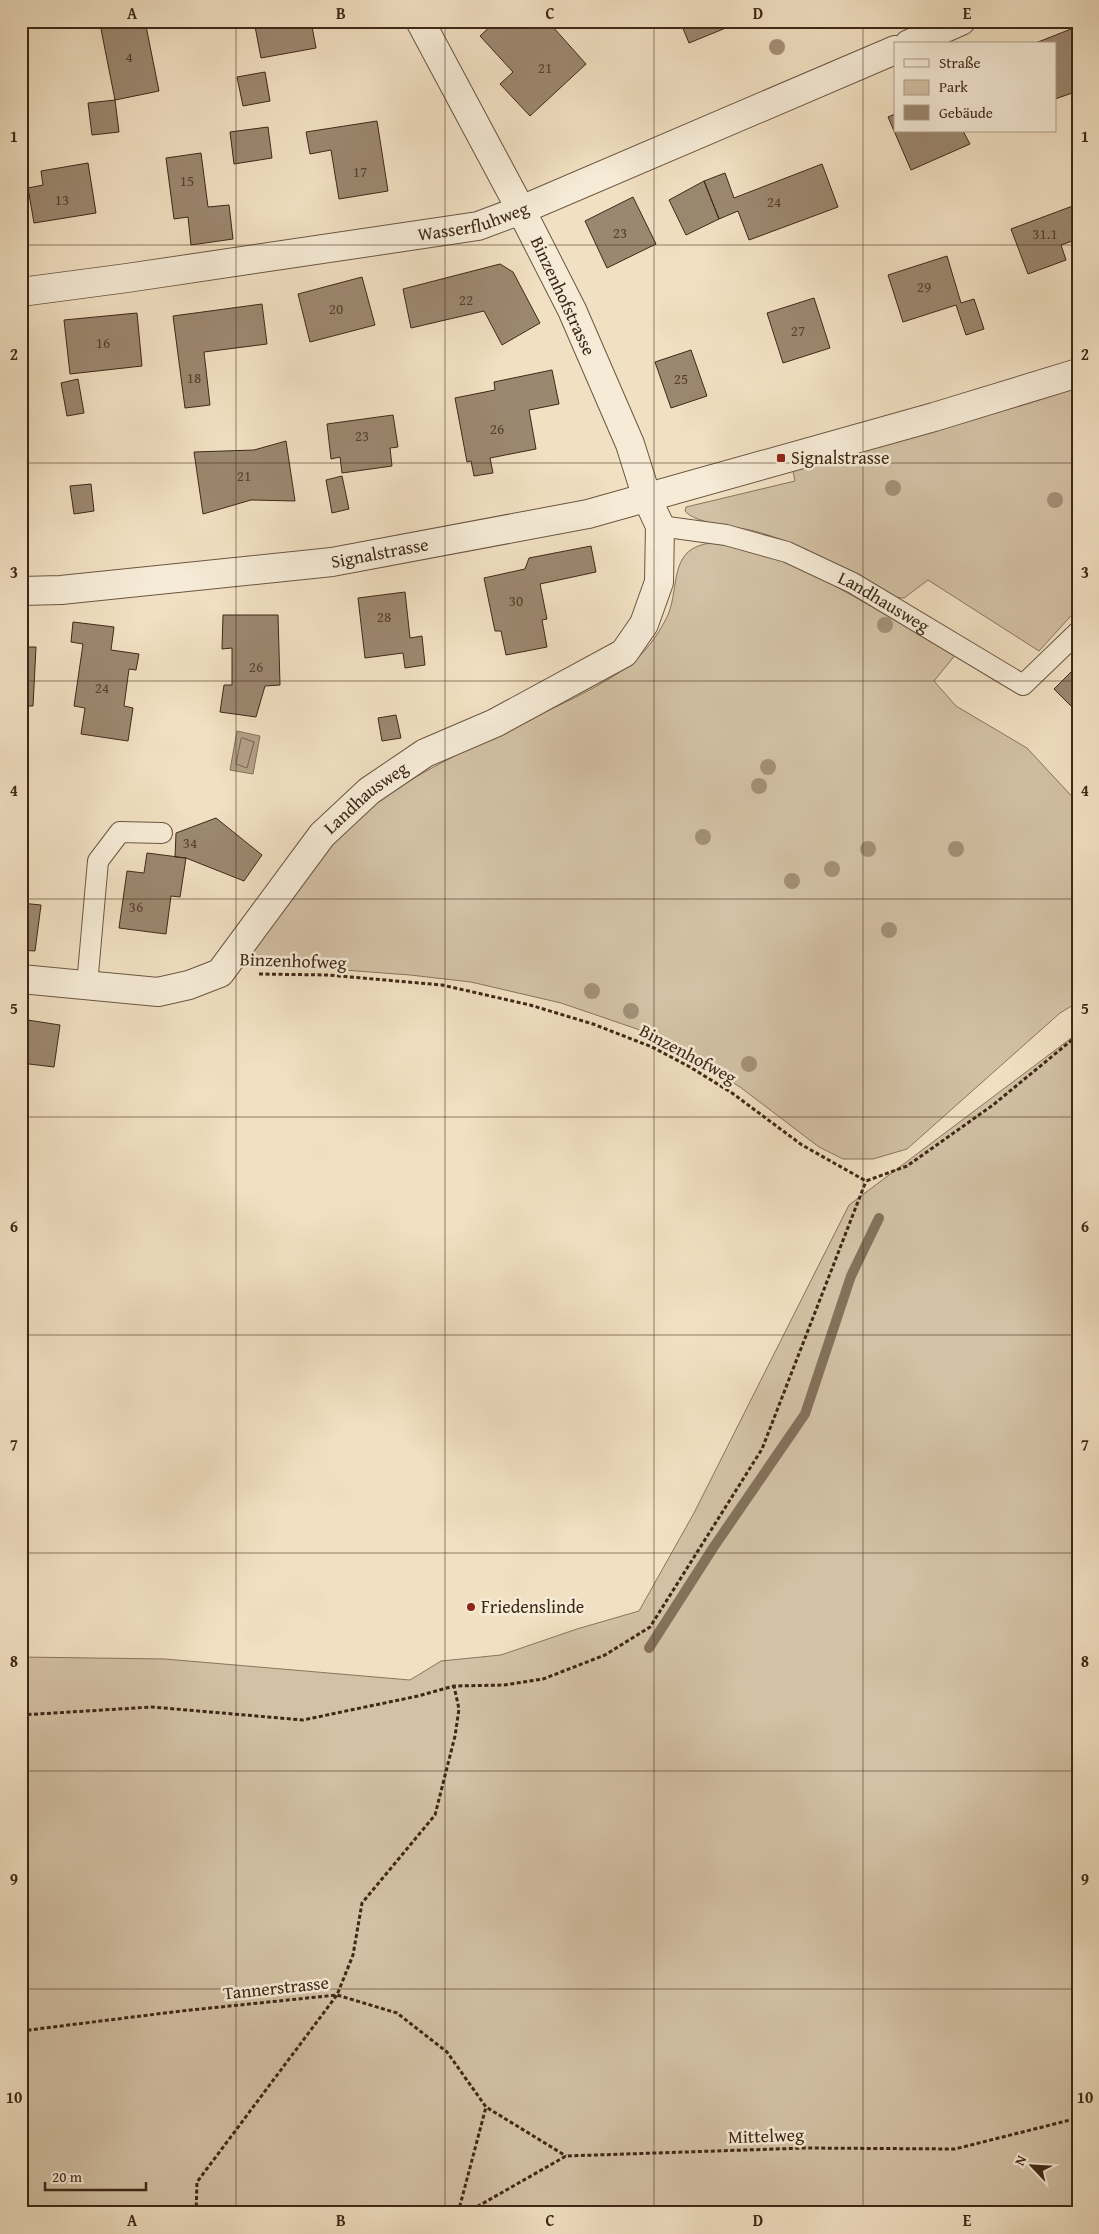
<svg xmlns="http://www.w3.org/2000/svg" width="1099" height="2234" font-family="'Gentium Book Plus',serif">
  <rect width="100%" height="100%" fill="#f1e0c2"/>
  <filter id="stains"><feTurbulence type="fractalNoise" baseFrequency=".004" numOctaves="4"/><feColorMatrix values="0 0 0 0 .2 0 0 0 0 .09 0 0 0 0 .02 0 0 0 .5 -.17"/></filter>
  <radialGradient id="worn" r=".72"><stop offset=".6" stop-color="#630" stop-opacity="0"/><stop offset="1" stop-color="#630" stop-opacity=".3"/></radialGradient>
  <path fill="#d3c1a5" stroke="#89745e" d="M1078,384V608L1039,651L928,580L904,598L893,597C848,570 804,544 754,531C736,526 695,524 685,511L686,507L795,481L793,471Z
    M712,543L768,553L805,569L956,654L934,681L956,706L1027,748L1078,803V1002L1060,1013L907,1149L873,1159H843L819,1147L740,1087L690,1057L637,1029L561,1003L471,982L410,975L317,968L243,966L239,963C260,929 285,900 310,870C322,855 333,839 347,826C382,792 444,761 488,739C533,716 584,697 626,668C644,654 658,636 668,615C680,586 668,547 712,543Z
    M1078,1033V2213H21V1657L165,1659L410,1680L441,1661L501,1655L577,1629L639,1611L694,1513L849,1205Z"/>
  <path fill="#b4a188" stroke="#85715b" d="M237,731L260,736L253,774L230,770Z"/>
  <g fill="none" stroke-linecap="round" stroke-linejoin="round">
    <path stroke="#7a6450" stroke-width="1" d="M243,738L254,742L247,768L236,764L241,739Z"/>
    <path stroke="#85715b" stroke-width="10" d="M649,1648L713,1548L805,1414L851,1276L879,1218"/>
  </g>
  <path fill="#9c8870" stroke="#3f2817" d="M111,21H145L159,91L115,100L100,24Z
    M254,21H311L316,48L261,58Z
    M496,21H559L553,27L586,64L530,116L500,84L513,72L480,36Z
    M680,21H743L689,43Z
    M1071,29L1078,46V91L1055,99V44H1033Z
    M21,59L27,87L21,88Z
    M265,72L270,101L243,106L237,77Z
    M115,100L119,132L92,135L88,103Z
    M895,114V131H963L970,144L911,170L888,117Z
    M377,121L388,191L339,199L331,150L310,154L306,132Z
    M268,127L272,158L234,164L230,132Z
    M201,153L208,207L229,205L233,239L191,245L188,217L174,219L166,158Z
    M88,163L96,213L34,223L28,188L43,185L41,171Z
    M822,164L838,207L749,240L738,211L719,219L704,181L725,173L734,198Z
    M704,181L719,219L686,235L669,200Z
    M633,197L656,244L607,268L585,221Z
    M1078,204V239L1061,245L1066,260L1028,274L1011,229Z
    M947,256L961,303L974,299L984,329L966,335L956,305L903,322L888,275Z
    M500,264L513,272L540,323L502,345L484,311L411,328L403,289Z
    M362,277L375,325L310,342L298,294Z
    M814,298L830,348L783,363L767,313Z
    M262,304L267,344L204,352L210,405L185,408L173,316Z
    M137,313L142,366L70,374L64,320Z
    M691,350L707,396L671,408L655,362Z
    M552,370L559,404L529,410L536,449L490,458L493,473L474,476L471,461L467,462L455,398L495,390L494,382Z
    M78,379L84,413L67,416L61,383Z
    M393,415L398,447L390,448L392,466L342,473L340,457L331,459L327,424Z
    M286,441L295,501L251,500L203,514L194,452L254,450Z
    M342,476L349,509L332,513L326,480Z
    M91,484L94,511L74,514L70,486Z
    M591,546L596,572L540,584L547,619L542,620L547,647L506,655L501,631H495L484,578L525,569L529,558Z
    M405,592L410,638L422,636L425,665L405,668L403,653L365,658L358,598Z
    M223,615H278L280,685L265,686L256,717L220,712L224,685H232V648L222,649Z
    M73,622L114,627L111,650L139,654L136,670L129,669L124,706L133,708L128,741L81,734L85,708L74,706L83,644L71,642Z
    M21,647H36L33,706H21Z
    M1078,665V713L1054,689Z
    M396,715L401,738L382,741L378,718Z
    M216,818L262,855L244,881L186,858L175,857L176,833Z
    M147,853L186,858L180,897L171,896L166,934L119,928L127,871L144,873Z
    M21,903L41,905L35,951L21,950Z
    M21,1019L60,1025L54,1067L21,1063Z"/>
  <g fill="none" stroke-linecap="round" stroke-linejoin="round">
    <g stroke="#6c5642" stroke-width="22">
      <g id="lane">
        <path id="s1" d="M660,526L726,535L787,552L853,583L1023,685L1078,632"/>
        <path d="M87,985L98,861L120,832L162,833"/>
      </g>
    </g>
    <g stroke="#6c5642" stroke-width="30">
      <g id="street">
        <path d="M909,44L961,21"/>
        <path id="s2" d="M21,292L127,278L478,226L521,210L895,50"/>
        <path id="s3" d="M21,591L61,590L332,562L588,514L934,417L1078,373"/>
        <path id="s4" d="M21,979L158,992L189,985L220,973L322,835L369,791L425,753L495,723L624,653L644,624L659,582L660,526L647,498L630,444L572,310L521,210L420,21"/>
      </g>
    </g>
    <path stroke="#3f2817" stroke-width="3" stroke-dasharray="4 2.5" stroke-linecap="butt" d="M259,974L328,975L442,985L530,1005L593,1024L652,1047L690,1067L732,1093L802,1145L866,1181L907,1166L993,1105L1078,1035
      M21,1715L152,1707L303,1720L418,1696L454,1686L504,1685L543,1679L605,1655L650,1627L762,1449L866,1181
      M21,2031L181,2011L337,1995L397,2013L447,2052L486,2107L566,2156
      M196,2213L197,2182L337,1995L353,1955L362,1903L435,1815L455,1736L459,1709L454,1686
      M458,2213L486,2107
      M466,2213L566,2156L805,2148L955,2149L1078,2118"/>
    <use href="#lane" stroke="#f6ebd7" stroke-width="20"/>
    <use href="#street" stroke="#f6ebd7" stroke-width="28"/>
  </g>
  <g fill="#a39077">
    <circle cx="777" cy="47" r="8"/>
    <circle cx="893" cy="488" r="8"/>
    <circle cx="1055" cy="500" r="8"/>
    <circle cx="885" cy="625" r="8"/>
    <circle cx="768" cy="767" r="8"/>
    <circle cx="759" cy="786" r="8"/>
    <circle cx="703" cy="837" r="8"/>
    <circle cx="868" cy="849" r="8"/>
    <circle cx="956" cy="849" r="8"/>
    <circle cx="832" cy="869" r="8"/>
    <circle cx="792" cy="881" r="8"/>
    <circle cx="889" cy="930" r="8"/>
    <circle cx="592" cy="991" r="8"/>
    <circle cx="631" cy="1011" r="8"/>
    <circle cx="749" cy="1064" r="8"/>
  </g>
  <path fill="none" stroke="#3f2817" stroke-width="1" stroke-opacity="0.55" d="M236,21V2213M445,21V2213M654,21V2213M863,21V2213M21,245H1078M21,463H1078M21,681H1078M21,899H1078M21,1117H1078M21,1335H1078M21,1553H1078M21,1771H1078M21,1989H1078"/>
  <g fill="#8f2418" stroke="#f6ebd7" stroke-width="2">
    <rect x="776" y="453" width="10" height="10" rx="2.5"/>
    <circle cx="471" cy="1607" r="5"/>
  </g>
  <g text-anchor="middle" stroke-width="5" stroke-linejoin="round" paint-order="stroke">
    <g font-size="15" fill="#56402d">
      <text x="129" y="62">4</text>
      <text x="545" y="73">21</text>
      <text x="360" y="177">17</text>
      <text x="187" y="186">15</text>
      <text x="62" y="205">13</text>
      <text x="774" y="207">24</text>
      <text x="620" y="238">23</text>
      <text x="1045" y="239">31.1</text>
      <text x="924" y="292">29</text>
      <text x="466" y="305">22</text>
      <text x="336" y="314">20</text>
      <text x="798" y="336">27</text>
      <text x="103" y="348">16</text>
      <text x="194" y="383">18</text>
      <text x="681" y="384">25</text>
      <text x="497" y="434">26</text>
      <text x="362" y="441">23</text>
      <text x="244" y="481">21</text>
      <text x="516" y="606">30</text>
      <text x="384" y="622">28</text>
      <text x="256" y="672">26</text>
      <text x="102" y="693">24</text>
      <text x="190" y="848">34</text>
      <text x="136" y="912">36</text>
    </g>
    <g font-size="18" fill="#3f2817" stroke="#f6ebd7">
      <text dy="6" stroke="none"><textPath href="#s2" startOffset="458">Wasserfluhweg</textPath></text>
      <text transform="translate(563 296) rotate(65)" y="6">Binzenhofstrasse</text>
      <text dy="6" stroke="none"><textPath href="#s3" startOffset="361">Signalstrasse</textPath></text>
      <text dy="6" stroke="none"><textPath href="#s1" startOffset="239">Landhausweg</textPath></text>
      <text dy="6" stroke="none"><textPath href="#s4" startOffset="432">Landhausweg</textPath></text>
      <text transform="translate(293 961) rotate(2)" y="6">Binzenhofweg</text>
      <text transform="translate(688 1054) rotate(28)" y="6">Binzenhofweg</text>
      <text transform="translate(276 1988) rotate(-6)" y="6">Tannerstrasse</text>
      <text transform="translate(766 2136) rotate(-2)" y="6">Mittelweg</text>
    </g>
    <g font-size="18" fill="#3f2817" stroke="#f6ebd7" text-anchor="start">
      <text x="791" y="464">Signalstrasse</text>
      <text x="481" y="1613">Friedenslinde</text>
    </g>
  </g>
  <rect width="1099" height="2234" fill="none" stroke="#f1e0c2" stroke-width="55"/>
  <rect x="894" y="42" width="162" height="90" fill="#f6ebd7" stroke="#ad9d8a"/>
  <rect x="904" y="59" width="25" height="8" fill="#f6ebd7" stroke="#ad9d8a"/>
  <text x="939" y="68" font-size="15" fill="#3f2817">Straße</text>
  <rect x="904" y="80" width="25" height="15" fill="#d3c1a5" stroke="#ad9d8a"/>
  <text x="939" y="92" font-size="15" fill="#3f2817">Park</text>
  <rect x="904" y="105" width="25" height="15" fill="#9c8870" stroke="#ad9d8a"/>
  <text x="939" y="118" font-size="15" fill="#3f2817">Gebäude</text>
  <g transform="translate(1032 2166) rotate(295)" stroke="#f6ebd7" stroke-width="4" paint-order="stroke">
  <path d="M0-4L9 19L0 12L-9 19Z" fill="#3f2817"/>
  <text y="-8" font-size="14" font-weight="bold" text-anchor="middle" fill="#3f2817">N</text>
  </g>
  <path d="M45 2182v8h101v-8" fill="none" stroke="#3f2817" stroke-width="2.5"/>
  <text x="52" y="2182" font-size="15" fill="#3f2817" stroke="#f6ebd7" stroke-width="4" paint-order="stroke">20 m</text>
  <rect x="28" y="28" width="1044" height="2178" fill="none" stroke="#3f2817" stroke-width="2"/>
  <g font-size="16" text-anchor="middle" font-weight="bold" fill="#3f2817">
    <text x="132" y="19">A</text>
    <text x="341" y="19">B</text>
    <text x="550" y="19">C</text>
    <text x="758" y="19">D</text>
    <text x="967" y="19">E</text>
    <text x="14" y="142">1</text>
    <text x="1085" y="142">1</text>
    <text x="14" y="360">2</text>
    <text x="1085" y="360">2</text>
    <text x="14" y="578">3</text>
    <text x="1085" y="578">3</text>
    <text x="14" y="796">4</text>
    <text x="1085" y="796">4</text>
    <text x="14" y="1014">5</text>
    <text x="1085" y="1014">5</text>
    <text x="14" y="1232">6</text>
    <text x="1085" y="1232">6</text>
    <text x="14" y="1450">7</text>
    <text x="1085" y="1450">7</text>
    <text x="14" y="1667">8</text>
    <text x="1085" y="1667">8</text>
    <text x="14" y="1885">9</text>
    <text x="1085" y="1885">9</text>
    <text x="14" y="2103">10</text>
    <text x="1085" y="2103">10</text>
    <text x="132" y="2226">A</text>
    <text x="341" y="2226">B</text>
    <text x="550" y="2226">C</text>
    <text x="758" y="2226">D</text>
    <text x="967" y="2226">E</text>
  </g>
  <rect width="100%" height="100%" filter="url(#stains)"/>
  <rect width="100%" height="100%" fill="url(#worn)"/>
</svg>
